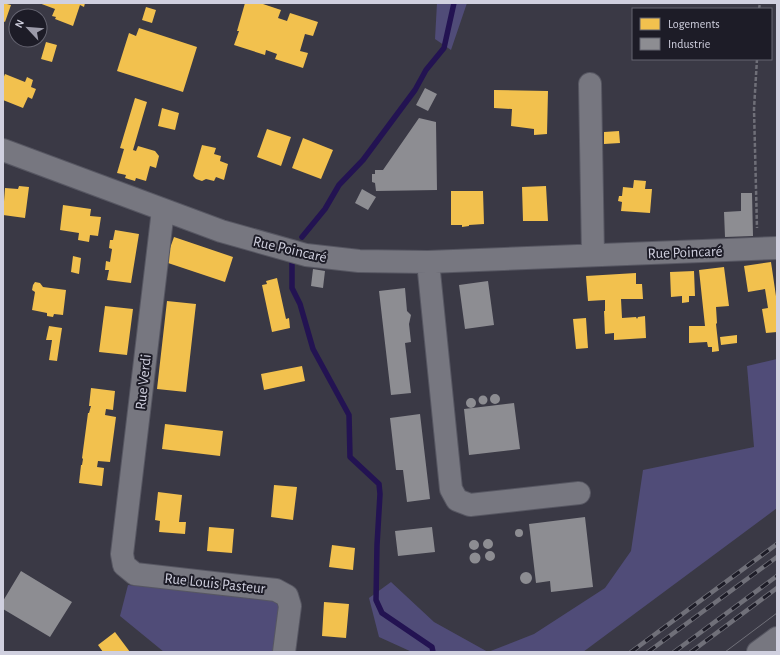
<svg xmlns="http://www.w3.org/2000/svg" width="780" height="655" font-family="'Alegreya Sans',sans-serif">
  <rect width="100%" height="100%" fill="#3a3945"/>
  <path fill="#504c78" d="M437,3H467L451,50L435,39Z
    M777,359V508L583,652H412L379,637L369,598L391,582L434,622L488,652L534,634L605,588L631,551L643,470L754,447L747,366Z
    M128,585L274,599L280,609L276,652H164L120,616Z"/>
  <path fill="#f2c14e" d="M3,3L11,5L5,22L3,21Z
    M39,3H85L84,7L80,5L73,26L55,19L56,17L52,16L55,9Z
    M245,3H260L281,10L278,18L287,21L290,13L318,22L313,36L305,34L300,51L308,53L303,68L275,59L277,54L266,50L265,55L234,45L239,31H237Z
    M146,7L156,10L152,23L142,20Z
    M139,28L197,47L183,92L117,71L129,33L136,36Z
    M46,42L57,45L52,62L41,59Z
    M5,74L25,82L27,77L33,80L31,87L36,89L32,99L28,97L23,108L3,100V79Z
    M494,90L548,91L547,134L534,135V129L511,126L512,109L494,108Z
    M135,98L147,102L133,150L136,151L138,146L155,151L159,156L156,168L150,166L146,181L136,178L135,181L125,178L126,175L117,173L124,149L120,148Z
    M162,108L179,113L175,130L158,126Z
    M267,129L291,137L281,166L257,157Z
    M619,131L620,143L604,144V132Z
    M303,138L333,150L321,179L292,168Z
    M202,145L216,148L214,154L221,156L220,161L228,164L224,180L216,177L214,181L206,179L202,181L196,179L193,176Z
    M634,180L646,181L645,189H652L650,213L621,211L622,202L618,201L619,196H622L623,187L633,188Z
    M19,186L29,187L25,218L3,215L5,188L18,189Z
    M546,186L548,221H523L522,187Z
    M451,191H483L484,224L469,225V226L462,227V225H451Z
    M63,205L91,209L90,216L101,217L98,236L90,235L89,242L78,240L79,233L60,230Z
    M115,230L139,234L131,283L107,280L109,270H105L106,261L110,262L112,249L109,248L110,240H113Z
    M174,237L233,257L225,282L165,262Z
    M73,256L81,258L79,274L71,272Z
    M771,262L777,303V332L766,333L762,309L768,308L765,289L748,292L744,266Z
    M724,267L729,306L716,307L717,323L716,324L719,351L712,352V347H708L707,342L689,343V326H705L699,270Z
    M694,271L695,296H689V302L682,303V296L671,297L670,272Z
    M636,273V284H642L643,299H621L622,318L636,317L637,319L638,317L645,316L646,338L614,340V333L605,334L604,311H605V300L588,301L586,276Z
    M277,278L286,319L289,318L290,328L272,332L262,285L267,284L266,281Z
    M35,282L40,283L43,287L66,290L63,315L54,314L53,317L47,316V313L32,310L35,292L32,290L33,285Z
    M167,301L196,304L186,392L157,389Z
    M105,306L133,309L127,355L99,352Z
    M586,318L588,348L576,349L573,319Z
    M49,326L62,328L57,361L49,360L52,340H46Z
    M737,335V343L721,345L720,337Z
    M302,366L305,381L264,390L261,374Z
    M91,388L115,391L113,410L106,409L105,415L116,417L110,462L98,461L97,467L104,468L102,486L79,483L81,465H82L83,459L82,458L88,413H89L91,406H89Z
    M165,424L223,431L220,456L162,449Z
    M274,485L297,487L293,520L271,517Z
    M158,492L182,495L179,522H186L185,534L159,532L160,521L155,520Z
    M209,527L234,529L232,553L207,551Z
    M332,545L355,548L353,570L329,567Z
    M324,602L349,604L346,638L322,636Z
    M115,632L130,652H103L98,645Z"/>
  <path fill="#8d8d92" d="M425,88L437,94L428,111L416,105Z
    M419,118L436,122L437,190L376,191L375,183L372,182V174H375V170H383Z
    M362,189L376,197L368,210L355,203Z
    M741,193H752L753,236L725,237L724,212L741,211Z
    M313,269L325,271L323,288L311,286Z
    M488,281L494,325L465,329L459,285Z
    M405,288L407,311L411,315L409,324L411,342L405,343L411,393L391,395L379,291Z
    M490 399a5 5 0 1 1 10 0a5 5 0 1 1-10 0Z
    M478.5 400a4.5 4.5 0 1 1 9 0a4.5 4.5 0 1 1-9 0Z
    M466 403a5 5 0 1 1 10 0a5 5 0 1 1-10 0Z
    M514,403L520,449L469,455L464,409Z
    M420,414L430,499L407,502L403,470H396L390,418Z
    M585,517L593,587L551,592L550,581L536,583L529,524Z
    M432,527L435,552L398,556L395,531Z
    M515 533a4 4 0 1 1 8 0a4 4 0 1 1-8 0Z
    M483 544a5 5 0 1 1 10 0a5 5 0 1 1-10 0Z
    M469 545a5 5 0 1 1 10 0a5 5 0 1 1-10 0Z
    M485 556a5 5 0 1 1 10 0a5 5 0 1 1-10 0Z
    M469.5 558a5.5 5.5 0 1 1 11 0a5.5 5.5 0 1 1-11 0Z
    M21,571L72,602L50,637L3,609V601Z
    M520 578a6 6 0 1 1 12 0a6 6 0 1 1-12 0Z"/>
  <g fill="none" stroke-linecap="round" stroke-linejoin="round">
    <path stroke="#231352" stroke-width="5.5" d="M302,237L325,209L339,185L363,160L415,90L426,70L444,48L454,3
      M292,263V288L300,304L313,349L349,415L350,457L379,484L380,494L377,545L376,600L382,613L432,647L433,652"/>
    <g stroke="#575762" stroke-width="24">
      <path id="minor" d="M590,84L593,255
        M3,150L221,231L306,255L359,261L428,262L777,248
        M163,210L122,554L124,565L135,574L276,590L287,596L290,606L284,652
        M428,262L451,489L457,500L470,505L579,493
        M758,652L777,638"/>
    </g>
    <path stroke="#6f6f78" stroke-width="2.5" stroke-dasharray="4 2" stroke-linecap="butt" d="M759,9L760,3
      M757,59L754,109L757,228"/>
    <use href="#minor" stroke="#777780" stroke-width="22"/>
    <path stroke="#707079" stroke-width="1" d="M725,652L777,613"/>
    <g stroke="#707079" stroke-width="4.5">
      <path id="rail" d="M631,652L777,544
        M648,652L777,557
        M674,652L777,576
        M691,652L777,588"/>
    </g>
    <use href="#rail" stroke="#1d1c27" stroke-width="3" stroke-dasharray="9" stroke-linecap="butt"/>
  </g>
  <g text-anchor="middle" stroke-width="4" stroke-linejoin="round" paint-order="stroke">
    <g font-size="15" fill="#d0d0df" stroke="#1d1c27">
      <text transform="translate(290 249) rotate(13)" y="5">Rue Poincaré</text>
      <text transform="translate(685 252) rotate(-2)" y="5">Rue Poincaré</text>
      <text transform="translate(143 382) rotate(-84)" y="5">Rue Verdi</text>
      <text transform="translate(215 583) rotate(6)" y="5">Rue Louis Pasteur</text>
    </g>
  </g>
  <rect width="780" height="655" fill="none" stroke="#d0d0df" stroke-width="8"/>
  <rect x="632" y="8" width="140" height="52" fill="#1d1c27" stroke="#656471"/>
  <rect x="640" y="18" width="20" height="12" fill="#f2c14e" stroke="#656471"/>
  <text x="668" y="28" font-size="12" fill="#d0d0df">Logements</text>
  <rect x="640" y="38" width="20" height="12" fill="#8d8d92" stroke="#656471"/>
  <text x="668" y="48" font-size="12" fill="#d0d0df">Industrie</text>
  <g transform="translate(28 28) rotate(296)"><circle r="19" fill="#1d1c27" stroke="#656471"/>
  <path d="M0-3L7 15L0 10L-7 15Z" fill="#9c9ba9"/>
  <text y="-6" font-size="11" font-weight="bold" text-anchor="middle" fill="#d0d0df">N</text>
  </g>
</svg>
